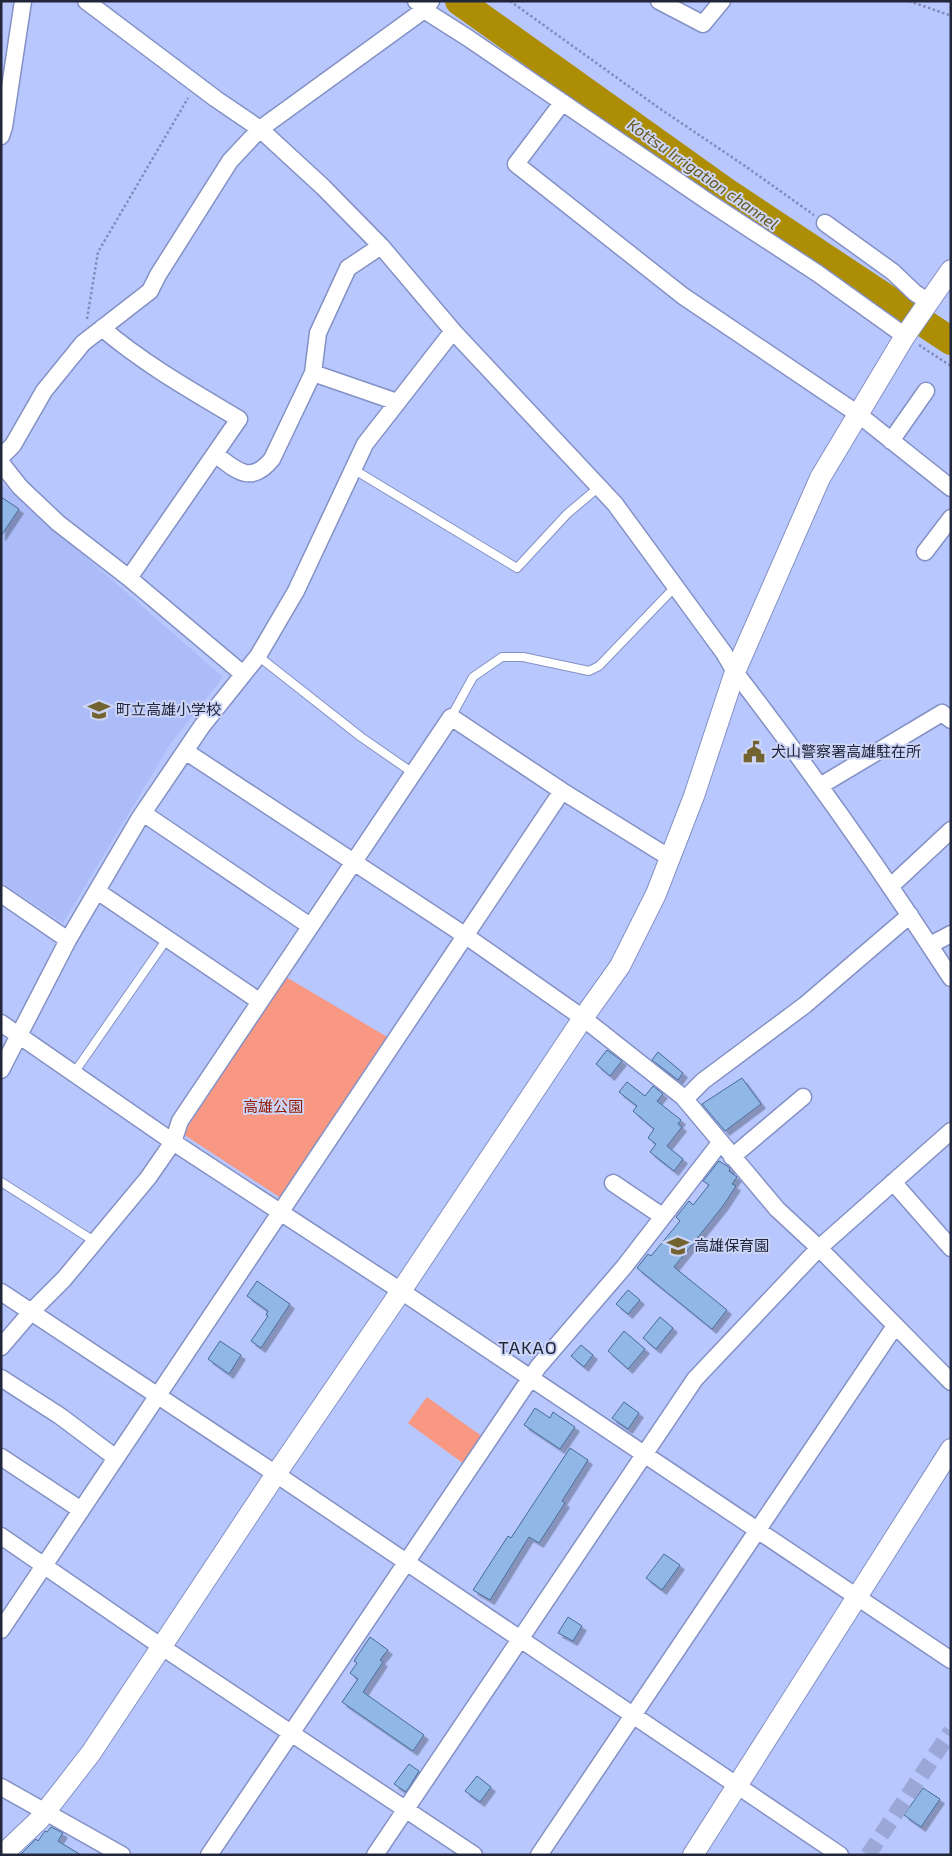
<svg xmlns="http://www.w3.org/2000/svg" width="952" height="1856" font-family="'Exo 2','Noto Sans JP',sans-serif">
  <defs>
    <filter id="shadow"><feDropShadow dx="4.5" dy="4.5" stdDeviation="0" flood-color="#0004"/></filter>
  </defs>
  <rect width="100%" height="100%" fill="#b8c7fe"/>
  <path fill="#acbcf9" d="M1,483L223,677L171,743L63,923L1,882Z"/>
  <path fill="#f89883" d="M286,977L389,1038L284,1200L183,1134Z
    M427,1397L483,1437L464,1464L408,1423Z"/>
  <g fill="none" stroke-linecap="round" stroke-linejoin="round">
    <path stroke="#ad8d04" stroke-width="28" d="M459,1L725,191L951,341"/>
  </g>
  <path fill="#90b7e5" stroke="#476b95" filter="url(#shadow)" d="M1,497L19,509L1,536Z
    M607,1050L622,1061L610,1076L596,1064Z
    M658,1052L683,1073L678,1080L652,1060Z
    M742,1078L761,1104L725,1131L702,1104Z
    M627,1082L645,1096L653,1086L663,1094L657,1101L681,1120L678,1124L682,1127L667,1146L683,1159L674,1171L650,1152L656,1144L648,1138L654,1129L633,1111L637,1106L619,1092Z
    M719,1161L730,1168L729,1171L737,1177L732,1184L736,1186L723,1206L674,1267L727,1310L712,1329L637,1268L648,1254L651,1256L680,1221L676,1217L689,1201L693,1205L709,1185L703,1181Z
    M257,1281L290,1304L261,1348L251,1341L268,1316L266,1315L268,1311L247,1296Z
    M628,1290L640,1300L628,1314L616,1304Z
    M660,1317L673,1328L656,1349L643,1338Z
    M624,1331L645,1349L628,1369L608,1351Z
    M220,1341L241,1355L229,1374L208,1359Z
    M581,1345L593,1355L584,1367L571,1356Z
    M624,1402L639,1413L628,1429L612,1418Z
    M535,1408L550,1418L553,1412L575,1427L560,1449L524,1425Z
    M570,1448L588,1460L562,1501L565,1503L539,1543L529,1537L490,1600L473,1590L508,1536L511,1538Z
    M664,1554L680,1565L662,1590L646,1578Z
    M568,1617L582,1626L573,1641L558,1633Z
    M370,1637L388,1650L380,1660L383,1662L363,1692L424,1735L413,1751L342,1702L358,1679L350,1673L357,1663L354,1661Z
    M409,1764L419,1771L406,1792L394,1784Z
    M477,1776L491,1787L480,1802L465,1791Z
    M923,1788L940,1799L921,1827L904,1815Z
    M51,1827L63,1833L58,1841L81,1855H20L36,1839L38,1841L45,1831L47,1832Z"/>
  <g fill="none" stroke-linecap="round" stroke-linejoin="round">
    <path stroke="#9aa7d7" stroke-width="16" stroke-dasharray="16 8" stroke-linecap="butt" d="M868,1855L951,1731"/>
    <g stroke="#8491c5" stroke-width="10">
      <path id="service" d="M353,469L517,568L567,514L599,487
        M258,656L361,737L413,773
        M451,717L473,677L502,657H523L589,671L599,666L675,587
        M74,1073L167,939
        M1,1182L94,1241"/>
    </g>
    <g stroke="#8491c5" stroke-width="19">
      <path id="minor" d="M86,1L216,99L260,129L323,187L381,246L453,331L615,504L724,653L735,672C811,771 883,873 951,978
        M416,1L424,6V10L468,38L710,203L817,273L905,336
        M659,1L703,24L722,1
        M562,103L516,164L683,296L858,414L951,488
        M1,136L4,127L23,1
        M825,223L893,272L915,293L929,302
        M102,328C144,364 192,391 239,419L129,578
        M313,373L397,402
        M891,441L926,391
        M215,454C237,471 251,485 272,459L313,373L318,333L348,268L381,246
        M1,457L13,445L44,391L83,343L150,291L158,275L230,161L260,129L424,10L431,1
        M1,463L20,487L58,523L129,578L243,674
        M925,552L951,518
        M185,751L466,936L583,1018L683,1097L777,1209L819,1248L951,1382
        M820,786L942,713L951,720
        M143,813L310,926
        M891,886L951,830
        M97,891L259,1001
        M1,894L68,940
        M930,945L951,934
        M1,1023L173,1142L401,1291L951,1660
        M1,1070L68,940L139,819L202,726L258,656L296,591L365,444L453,331
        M685,1099L703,1081L805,1005L910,915
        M732,1157L803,1097
        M893,1182L951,1248
        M613,1183L662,1216
        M1,1292L276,1474L840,1855
        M1,1347L31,1312L64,1279L148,1178L173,1142L180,1121L451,717L562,791L670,858
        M1,1378L60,1416L116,1458
        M1,1457L81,1510
        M1,1536L162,1647L474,1855
        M1,1630L562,791
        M1,1787L122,1855
        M209,1855L538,1367L624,1267L720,1143
        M375,1855L695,1379L819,1248L951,1131
        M539,1855L895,1326"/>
    </g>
    <g stroke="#8491c5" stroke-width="22">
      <path id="tertiary" d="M2,1855L39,1820L91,1753L276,1474L401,1291L583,1018L620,966L656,894L694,796L735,672L820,478L905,336L951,270
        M693,1855L951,1449"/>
    </g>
    <path stroke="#818db8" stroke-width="2.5" stroke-dasharray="2.5 2.5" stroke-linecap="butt" d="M510,1L659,108L745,166L814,215
      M909,1L949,15
      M946,1L951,3
      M87,319L98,252L188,98
      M919,345L951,366"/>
    <use href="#service" stroke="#fff" stroke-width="8"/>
    <use href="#minor" stroke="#fff" stroke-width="16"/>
    <use href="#tertiary" stroke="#fff" stroke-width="20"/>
  </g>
  <defs>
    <g id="school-bare" transform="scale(1.725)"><path d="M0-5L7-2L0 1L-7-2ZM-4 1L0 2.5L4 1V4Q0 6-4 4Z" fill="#736331" stroke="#ccd5f7" stroke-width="2.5" paint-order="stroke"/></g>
    <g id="civic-bare" transform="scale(1.725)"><path d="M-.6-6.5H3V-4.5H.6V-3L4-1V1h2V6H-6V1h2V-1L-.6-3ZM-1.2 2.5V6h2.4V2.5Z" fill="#736331" stroke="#ccd5f7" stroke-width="2.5" paint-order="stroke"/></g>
  </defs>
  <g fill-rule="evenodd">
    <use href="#school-bare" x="99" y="710"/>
    <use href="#civic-bare" x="754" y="752"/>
    <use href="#school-bare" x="678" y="1246"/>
  </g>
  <g text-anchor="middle" stroke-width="4" stroke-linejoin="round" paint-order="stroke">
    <g font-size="15" fill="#21263b" stroke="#ccd5f7" text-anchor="start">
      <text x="116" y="715">町立高雄小学校</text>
      <text x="771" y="757">犬山警察署高雄駐在所</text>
      <text x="694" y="1251">高雄保育園</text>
    </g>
    <g font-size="15" fill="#921c02" stroke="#ccd5f7">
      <text x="273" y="1112">高雄公園</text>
    </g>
    <g font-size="16" font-style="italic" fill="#67561c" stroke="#ccd5f7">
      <text transform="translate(703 174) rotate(35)" y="6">Kottsu Irrigation channel</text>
    </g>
    <g font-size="18" letter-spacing="1" fill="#21263b" stroke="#ccd5f7">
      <text x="528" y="1354">TAKAO</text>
    </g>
  </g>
  <rect width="952" height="1856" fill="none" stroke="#21263b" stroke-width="5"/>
</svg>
